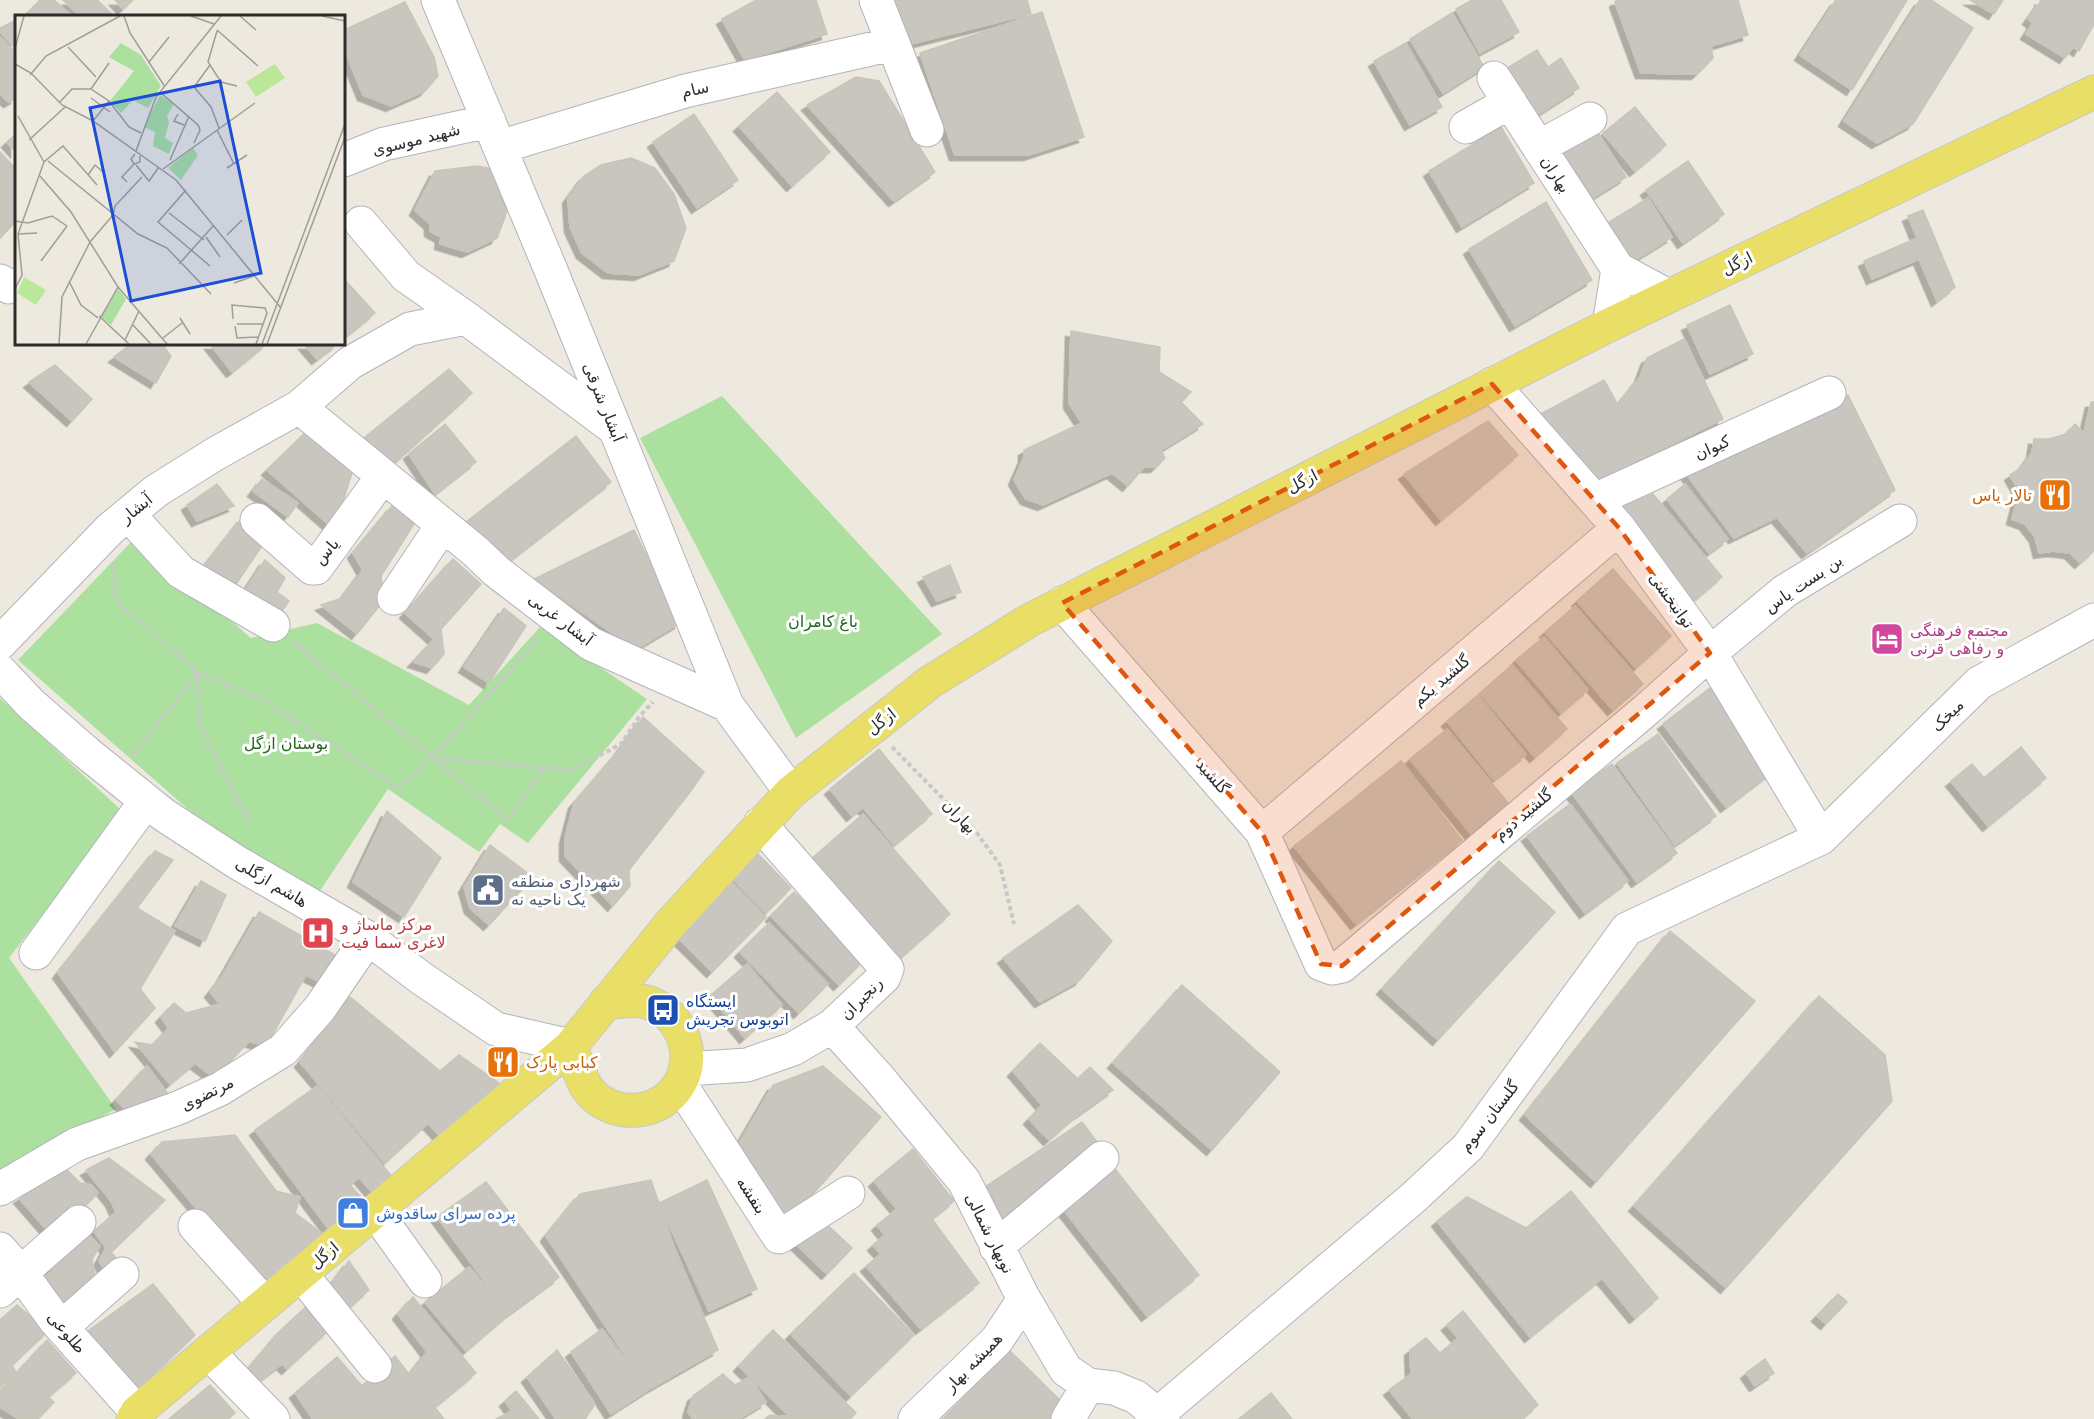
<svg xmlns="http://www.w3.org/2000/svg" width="2094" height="1419" font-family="'DejaVu Sans','Noto Sans Arabic',sans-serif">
  <defs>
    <filter id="shadow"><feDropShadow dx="-5.5" dy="5.5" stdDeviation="0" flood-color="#0004"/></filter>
  </defs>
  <rect width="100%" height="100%" fill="#ede9df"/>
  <path fill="#abe09e" d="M722,396L942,634L796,738L640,438Z
    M135,538L251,638L317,623L469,705L540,627L647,699L528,843L500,824L479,852L388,789L317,895L190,811L18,660Z
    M0,698L122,811L9,958L116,1109L0,1173Z"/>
  <path fill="#c8c6be" stroke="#c8c5b8" stroke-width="1.5" filter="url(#shadow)" d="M40,0H54L72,16H33L29,12Z
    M63,0H97L114,16H80Z
    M115,0H133L123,9Z
    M756,0H816L827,34L745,60L722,19Z
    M891,0H1027L1031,14L902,46Z
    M1472,0H1501L1519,32L1480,53L1456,9Z
    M1617,0H1738L1748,35L1711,46L1713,58L1697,74L1641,73L1615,2Z
    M1836,0H1907L1852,90L1800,55Z
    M1920,0H1931L1973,28L1913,124L1877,143L1844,121Z
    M1970,0H2003L1994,14Z
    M2040,0H2094V24L2079,51L2073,47L2065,58L2026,34L2033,23L2028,19L2041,1Z
    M405,2L434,57L438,76L425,91L391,106L363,95L344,48V30Z
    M1042,12L1084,137L1029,155H955L920,53Z
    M1452,13L1484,67L1443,93L1410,39Z
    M16,20V49L0,32V28Z
    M0,37L16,53V98L9,102L0,94Z
    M1406,43L1442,107L1410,125L1374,61Z
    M1537,50L1548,67L1561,58L1579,88L1534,117L1504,70Z
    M856,77L879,81L935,172L894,201L807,105Z
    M777,92L830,152L792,186L739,126Z
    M1635,107L1666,145L1635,171L1603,133Z
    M694,114L738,180L697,208L653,142Z
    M1593,125L1626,177L1586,202L1554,150Z
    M1501,127L1534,183L1462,227L1429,171Z
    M16,134V152L7,142Z
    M0,152L16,169V221L0,238Z
    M631,158L655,168L674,194L686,228L674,261L639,275L608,273L582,253L570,227L568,198L584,176L601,165Z
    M1688,161L1724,214L1683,243L1646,190Z
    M477,166L497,170L508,202L505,217L497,238L467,252L440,244L441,237L430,231V224L415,210L435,171Z
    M1648,198L1672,237L1627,265L1603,226Z
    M1546,202L1592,280L1515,326L1469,249Z
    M1923,210L1955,287L1937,301L1919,259L1872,279L1864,261L1917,238L1908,216Z
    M344,279L375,313L344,338Z
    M1730,305L1753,354L1710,374L1687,325Z
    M1071,331L1160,347L1159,372L1191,392L1181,402L1203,424L1161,450L1165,458L1156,467H1144L1128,486L1112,473L1043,505L1026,499L1014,480L1024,457V450L1082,423L1069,403Z
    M1684,339L1723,419L1599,480L1537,416L1604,380L1618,405L1640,377L1647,358Z
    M131,344H162L171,356L156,383L114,357Z
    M210,344H266L232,372Z
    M304,344H337L317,359Z
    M55,365L92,399L72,421L29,382Z
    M449,369L472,393L389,468L359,442Z
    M1848,395L1895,490L1807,553L1777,517L1734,538L1685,472Z
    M2091,402H2094V435L2084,433Z
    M1488,421L1518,455L1441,520L1404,474Z
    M445,424L476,462L435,494L409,454Z
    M2075,424L2084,433L2094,435V551L2080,563L2070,553L2053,551L2039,553L2035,537L2025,524L2012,519L2016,504L2017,487L2010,475L2022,467L2032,453L2034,439H2049L2066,434Z
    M307,431L353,470L334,529L267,470Z
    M576,436L611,482L504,565L461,526Z
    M262,479L298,503L288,517L253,491Z
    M217,484L234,506L197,521L187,505Z
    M1685,484L1728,539L1709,553L1667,499Z
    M1653,494L1722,577L1691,603L1620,508Z
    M393,505L414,524L381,576L384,600L357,634L321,605L342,598L363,570L353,553Z
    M243,517L264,543L230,593L199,573Z
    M634,530L680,623L636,649L534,579Z
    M453,559L481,584L441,629L444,654L432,668L413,662L434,639L405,613Z
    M265,560L285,578L277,592L289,601L278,617L244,592Z
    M950,565L961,592L937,601L923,577Z
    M1613,569L1671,636L1636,668L1577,601Z
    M1575,606L1643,684L1613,710L1545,632Z
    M504,608L526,626L489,683L464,667Z
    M1544,637L1588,690L1561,713L1516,660Z
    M1512,665L1567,729L1535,757L1480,693Z
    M1710,688L1773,771L1726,807L1663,724Z
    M1478,695L1526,755L1494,780L1447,721Z
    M643,717L704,772L690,792L629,870L630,886L613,906L565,856V838L574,803L618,752Z
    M1447,729L1508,803L1471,834L1410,759Z
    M1658,734L1716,816L1675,845L1617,763Z
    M2021,747L2046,778L1988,826L1951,781L1972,764L1984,778Z
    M879,749L932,814L894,845L863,807L852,816L830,789Z
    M1401,761L1462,840L1356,924L1294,846Z
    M1612,764L1677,853L1637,882L1572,793Z
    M1570,804L1628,881L1585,913L1527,836Z
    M387,811L441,858L404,917L353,882Z
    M863,814L950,914L897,961L810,860Z
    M490,845L533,877L489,925L470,908L464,887Z
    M155,851L173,860L137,908L175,931L140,989L155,1008L115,1052L58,973Z
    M755,851L791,888L766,913L730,876Z
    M1499,861L1555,912L1438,1040L1382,989Z
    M727,878L766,917L712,972L673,933Z
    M201,881L226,895L205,941L175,926Z
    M794,892L863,961L839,985L771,916Z
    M1078,905L1112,941L1080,980L1040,1002L1003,958Z
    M259,912L337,956L327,985L306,975L266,1046L249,1041L215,1078L195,1063L170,1084L135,1042L152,1045L169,1028L161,1017L174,1003L186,1013L220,1004L210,992L221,978Z
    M769,923L828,984L799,1013L740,952Z
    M1670,931L1755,1001L1596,1182L1525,1115Z
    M747,964L782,1005L745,1038L710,996Z
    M1182,985L1280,1072L1212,1150L1113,1063Z
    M1819,996L1885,1055L1892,1101L1726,1288L1634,1206Z
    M350,997L440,1071L459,1055L502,1085L446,1143L428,1123L385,1163L300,1062Z
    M1040,1043L1078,1079L1090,1067L1113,1090L1075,1117L1049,1140L1029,1119L1042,1105L1013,1071Z
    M147,1066L171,1098L136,1119L116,1100Z
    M823,1066L881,1117L788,1222L737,1147L773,1085Z
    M317,1086L393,1178L375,1196L359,1177L350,1185L370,1207L336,1239L255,1130Z
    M1082,1122L1100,1146L1001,1223L985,1187Z
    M235,1135L276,1191L300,1197L295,1213L332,1241L261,1286L151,1154L162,1142Z
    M913,1149L954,1201L932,1219L979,1283L921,1329L866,1266L881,1254L873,1245L885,1235L877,1225L897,1209L874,1181Z
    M109,1158L165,1200L111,1252L119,1261L105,1270L99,1261L106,1248L94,1231L116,1212L111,1201L86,1170Z
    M1111,1164L1199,1275L1147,1316L1060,1205Z
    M67,1170L80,1183L91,1185L98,1193L53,1237L19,1198Z
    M651,1180L674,1247L718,1350L648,1390L546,1236L580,1194Z
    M707,1180L757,1289L709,1311L659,1203Z
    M486,1182L559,1277L509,1314L437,1217Z
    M1571,1191L1658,1298L1635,1318L1602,1278L1530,1337L1437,1221L1467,1197L1526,1228Z
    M819,1217L852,1248L827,1274L795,1243Z
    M85,1231L100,1246L92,1259L95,1276L72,1294L79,1304L62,1318L37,1284L52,1271L45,1257Z
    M349,1261L369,1290L345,1312L328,1289Z
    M469,1267L509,1314L466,1351L425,1302Z
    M854,1273L914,1335L851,1396L791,1334Z
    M153,1284L195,1335L130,1396L80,1337Z
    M1838,1294L1847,1302L1826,1324L1817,1316Z
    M413,1297L476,1373L436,1406L410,1374L427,1352L398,1314Z
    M17,1305L48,1331L12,1365L16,1372L0,1386V1320Z
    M308,1305L328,1331L287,1369L282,1364L260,1380L274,1405L240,1379L281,1330Z
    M1463,1311L1538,1405L1522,1419H1413L1389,1390L1411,1374L1410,1350L1426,1338L1440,1353L1458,1338L1447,1325Z
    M602,1329L648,1390L611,1414L571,1352Z
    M773,1330L856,1413L850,1419H792L739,1366Z
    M47,1340L76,1373L48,1397L54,1402L38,1419H19L0,1407V1391Z
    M557,1350L595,1404L585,1419H556L527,1377Z
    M1010,1351L1070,1410L1062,1419H943Z
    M395,1356L444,1419H390L362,1386Z
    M337,1357L362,1386L389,1419H313L295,1393Z
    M1765,1359L1774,1373L1755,1386L1746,1373Z
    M723,1374L735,1385L750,1377L766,1402L739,1419H693L688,1412L693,1396Z
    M210,1385L235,1413L228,1419H169Z
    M516,1391L539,1419H496L512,1411L505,1401Z
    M1271,1393L1292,1419H1239Z
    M770,1415L790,1417L792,1419H765Z"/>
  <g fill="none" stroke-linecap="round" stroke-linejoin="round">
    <g stroke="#b2b3be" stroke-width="35">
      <path id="minor" d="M438,0L550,268L727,705L791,792
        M876,0L927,130
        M1494,78L1618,269
        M1466,127L1510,102
        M500,147L685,91L893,44
        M1539,147L1590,119
        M344,160L384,144L489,121
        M361,223L406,276L466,318
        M0,281L9,287L16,285
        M1609,325L1618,269L1668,296
        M1492,384L1619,528L1710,653L1821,838
        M299,407L475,551L496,571L591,644L727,705
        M1595,500L1829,393
        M128,514L181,572L273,625
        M257,520L312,568H316L383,476
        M394,598L442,526
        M1062,603L1262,832L1321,964L1332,968L1342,966L1646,710L1710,653L1785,591L1900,521
        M0,643L110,529L156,491L215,454L299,407L350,363L410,329L466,318L615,429
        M0,671L31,704L87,753L164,815L238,863L368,938L421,978L496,1029L571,1046
        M1262,832L1619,528
        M36,953L146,801
        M832,1026L878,1077L964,1181L1024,1299L1066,1370L1088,1385L1114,1388L1136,1397L1163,1419
        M686,1069L747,1065L793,1049L832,1026L884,977L887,969L760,824
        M680,1084L779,1237L848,1193
        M0,1189L77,1144L178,1108L220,1089L283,1050L320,1008L368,938
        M375,1211L425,1281
        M195,1226L265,1304
        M996,1247L1102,1158
        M0,1249L21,1273L55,1320L137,1412
        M301,1274L375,1366
        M0,1291L79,1222
        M62,1327L122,1274
        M208,1352L273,1419
        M915,1419L997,1340L1024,1299
        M1068,1419L1088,1385
        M1152,1419L1413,1198L1468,1147L1627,929L1821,838L1979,683L2094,620"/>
    </g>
    <g stroke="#c8c8c8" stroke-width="35">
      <path id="major" d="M571,1046C576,1060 579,1076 587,1088C610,1120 661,1117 680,1083C698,1051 678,1008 642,1001C630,999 617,1002 605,1003
        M133,1419L137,1412L571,1046L671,923L791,792L930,682L1030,620L1609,325L2094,92"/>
    </g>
    <path stroke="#c8c8c8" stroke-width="4" stroke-dasharray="4.5 3" stroke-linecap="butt" d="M113,566L117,601L198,673L263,700L399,788L432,758L572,770L621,744L639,717L653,702
      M293,642L508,820L545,767
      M198,673L199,725L250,823
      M892,747L977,833L1000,865L1014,924
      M133,755L197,673
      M432,758L539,638"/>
    <use href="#minor" stroke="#fff" stroke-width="33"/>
    <use href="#major" stroke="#eadf66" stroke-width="33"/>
  </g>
  <path fill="#df570e" fill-opacity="0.2" stroke="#df570e" stroke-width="4.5" stroke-dasharray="12 8" stroke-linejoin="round" d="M1492,384L1619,528L1710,653L1342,966L1321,964L1262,832L1062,603Z"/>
  <defs>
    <g id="restaurant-square" transform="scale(1.725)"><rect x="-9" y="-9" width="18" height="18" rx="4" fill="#e8710a" stroke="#fff"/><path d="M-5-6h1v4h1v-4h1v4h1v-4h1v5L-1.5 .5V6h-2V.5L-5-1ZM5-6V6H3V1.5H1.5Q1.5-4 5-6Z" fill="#fff"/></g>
    <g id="hotel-square" transform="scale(1.725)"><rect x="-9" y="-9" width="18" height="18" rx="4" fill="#d1479c" stroke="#fff"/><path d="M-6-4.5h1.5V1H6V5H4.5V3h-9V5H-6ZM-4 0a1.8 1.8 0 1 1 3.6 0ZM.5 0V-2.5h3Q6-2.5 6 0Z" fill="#fff"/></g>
    <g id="civic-square" transform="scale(1.725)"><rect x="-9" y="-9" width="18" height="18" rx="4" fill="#5c6f8a" stroke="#fff"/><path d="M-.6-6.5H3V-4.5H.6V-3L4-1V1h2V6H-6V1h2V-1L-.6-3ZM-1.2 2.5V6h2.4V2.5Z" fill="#fff"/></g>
    <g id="hospital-square" transform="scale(1.725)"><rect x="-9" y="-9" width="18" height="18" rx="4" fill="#e0444e" stroke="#fff"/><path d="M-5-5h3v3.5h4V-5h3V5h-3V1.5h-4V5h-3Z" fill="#fff"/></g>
    <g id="bus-square" transform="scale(1.725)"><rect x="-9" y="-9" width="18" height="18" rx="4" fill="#1a4fb4" stroke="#fff"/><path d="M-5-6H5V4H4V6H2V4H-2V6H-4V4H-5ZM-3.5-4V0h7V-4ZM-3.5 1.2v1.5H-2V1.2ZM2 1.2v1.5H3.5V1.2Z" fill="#fff"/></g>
    <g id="shop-square" transform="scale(1.725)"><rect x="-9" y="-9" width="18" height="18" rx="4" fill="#3f7fe0" stroke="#fff"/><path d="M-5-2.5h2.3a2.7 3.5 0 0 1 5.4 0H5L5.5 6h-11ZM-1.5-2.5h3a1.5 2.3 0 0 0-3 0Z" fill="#fff"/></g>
  </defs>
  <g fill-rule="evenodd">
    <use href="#restaurant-square" x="2055" y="495"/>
    <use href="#hotel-square" x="1887" y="639"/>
    <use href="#civic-square" x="488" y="890"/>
    <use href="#hospital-square" x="318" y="933"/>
    <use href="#bus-square" x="663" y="1010"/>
    <use href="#restaurant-square" x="503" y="1062"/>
    <use href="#shop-square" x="353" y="1213"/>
  </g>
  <g text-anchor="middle" stroke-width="6" stroke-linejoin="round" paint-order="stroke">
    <g font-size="16" fill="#2c2c2c" stroke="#fff">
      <text transform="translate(695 89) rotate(-14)" y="6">سام</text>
      <text transform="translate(416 139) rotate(-14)" y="6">شهید موسوی</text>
      <text transform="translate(1556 174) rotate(57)" y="6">بهاران</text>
      <text transform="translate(1737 263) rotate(-26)" y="6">ازگل</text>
      <text transform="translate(604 402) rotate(68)" y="6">آبشار شرقی</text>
      <text transform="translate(1712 447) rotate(-24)" y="6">کیوان</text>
      <text transform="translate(1302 481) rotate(-27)" y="6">ازگل</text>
      <text transform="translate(136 508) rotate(-39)" y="6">آبشار</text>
      <text transform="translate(326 551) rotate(-49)" y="6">یاس</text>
      <text transform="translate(1803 583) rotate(-34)" y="6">بن بست یاس</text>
      <text transform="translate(1672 600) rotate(54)" y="6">توانبخشی</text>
      <text transform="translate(561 619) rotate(37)" y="6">آبشار غربی</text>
      <text transform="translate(1441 680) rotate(-40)" y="6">گلشيد يكم</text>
      <text transform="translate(1947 715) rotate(-45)" y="6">میخک</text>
      <text transform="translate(881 721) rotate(-38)" y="6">ازگل</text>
      <text transform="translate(1213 776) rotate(49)" y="6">گلشید</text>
      <text transform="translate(1523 814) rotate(-40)" y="6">گلشيد دوم</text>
      <text transform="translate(960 816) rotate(46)" y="6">بهاران</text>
      <text transform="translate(272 882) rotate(31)" y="6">هاشم ازگلی</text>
      <text transform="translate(861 998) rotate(-45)" y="6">رنجبران</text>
      <text transform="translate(207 1093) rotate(-27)" y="6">مرتضوی</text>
      <text transform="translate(1489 1116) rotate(-52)" y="6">گلستان سوم</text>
      <text transform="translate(752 1195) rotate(57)" y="6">بنفشه</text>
      <text transform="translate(990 1233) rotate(63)" y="6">نوبهار شمالی</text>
      <text transform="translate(324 1255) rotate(-40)" y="6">ازگل</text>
      <text transform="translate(67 1332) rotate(49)" y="6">طلوعی</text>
      <text transform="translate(973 1362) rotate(-46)" y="6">همیشه بهار</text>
    </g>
    <g font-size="16" fill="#c56008" stroke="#fff" text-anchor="end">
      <text x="2032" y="501">تالار یاس</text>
      <text x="526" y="1068" text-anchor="start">کبابی پارک</text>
    </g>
    <g font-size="16" fill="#22661e" stroke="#fff">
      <text x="823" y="627">باغ کامران</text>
      <text x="286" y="749">بوستان ازگل</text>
    </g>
    <g font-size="16" fill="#b23c85" stroke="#fff" text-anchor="start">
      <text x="1910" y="636">مجتمع فرهنگی<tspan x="1910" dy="18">و رفاهی قرنی</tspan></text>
    </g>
    <g font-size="16" fill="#4e5e75" stroke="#fff" text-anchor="start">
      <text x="511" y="887">شهرداری منطقه<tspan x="511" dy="18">یک ناحیه نه</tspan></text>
    </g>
    <g font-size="16" fill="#be3a42" stroke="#fff" text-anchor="start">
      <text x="341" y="930">مرکز ماساژ و<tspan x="341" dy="18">لاغری سما فیت</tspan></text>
    </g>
    <g font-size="16" fill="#164399" stroke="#fff" text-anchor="start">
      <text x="686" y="1007">ایستگاه<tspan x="686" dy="18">اتوبوس تجریش</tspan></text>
    </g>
    <g font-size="16" fill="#366cbe" stroke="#fff" text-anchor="start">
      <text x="376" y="1219">پرده سرای ساقدوش</text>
    </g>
  </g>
  <g transform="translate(15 15)">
    <rect width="330" height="330" fill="#ede9df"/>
    <path d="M106,28L126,40L146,71L133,93L118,85L106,98L95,86L119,56L94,42ZM145,80L159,89L152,101L154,107L150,123L158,128L154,139L138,131L140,117L129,112ZM178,133L183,140L166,165L153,153ZM103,274L111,284L96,310L85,301Z" fill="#abe09e"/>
    <path d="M260,49L270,63L241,82L231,67ZM9,262L31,275L21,290L2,278Z" fill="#bbe79b"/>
    <path fill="none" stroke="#a09d97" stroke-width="1.5" d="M109,1L115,18L150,72M176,1L199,9M225,1L241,15M307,1L330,6M202,15L243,51M202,16L193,47L206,67L222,71M53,32L81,62M0,33L9,1M134,47L154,22M0,49L16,58L47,90L78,106L161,165L266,293M195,50L179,72L196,92L204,113M15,60L31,41L105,1M76,74L94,86L114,112L126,118M76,74L94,48M145,77L183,110L185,115L179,128M76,83L95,97M44,88L57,74H76M163,99L159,106L169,110M3,101L29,147M78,106L94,86M202,115L219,149M14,125L50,92M121,136L141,82L206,1M120,139L116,144L119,149L125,147V141M155,145L174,101M33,146L123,219L152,233L196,279M121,150L134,166L144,152M212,153L232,140M148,154L240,88M73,160L80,150L88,157M25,161L56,197L103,272L152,329M112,167L107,162L119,149M171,175L143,207L195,251M154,198L189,225M98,201L100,191L127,162M0,206L13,208L37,201L52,211M3,219L22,218M212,220L227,205M191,222L205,242M26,246L52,211M164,249L199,210M54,266L66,290L83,303M219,268L239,261M0,274L7,260L3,219L29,147L48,131L82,170M84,301L114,329M165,303L175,319M218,304L217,290L250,293L252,298L241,329M117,309L136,329M222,309H248M220,311L222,323L243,322M148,323L167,308M110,325L124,296M44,329L47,282L75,227L98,200M71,329L103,272M247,329L330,109M252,329L330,122"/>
    <path fill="#1d4ed8" fill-opacity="0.15" stroke="#1d4ed8" stroke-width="3" d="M205,66L246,258L116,286L75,93Z"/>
    <rect width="330" height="330" fill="none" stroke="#2c2c2c" stroke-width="3"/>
  </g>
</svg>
